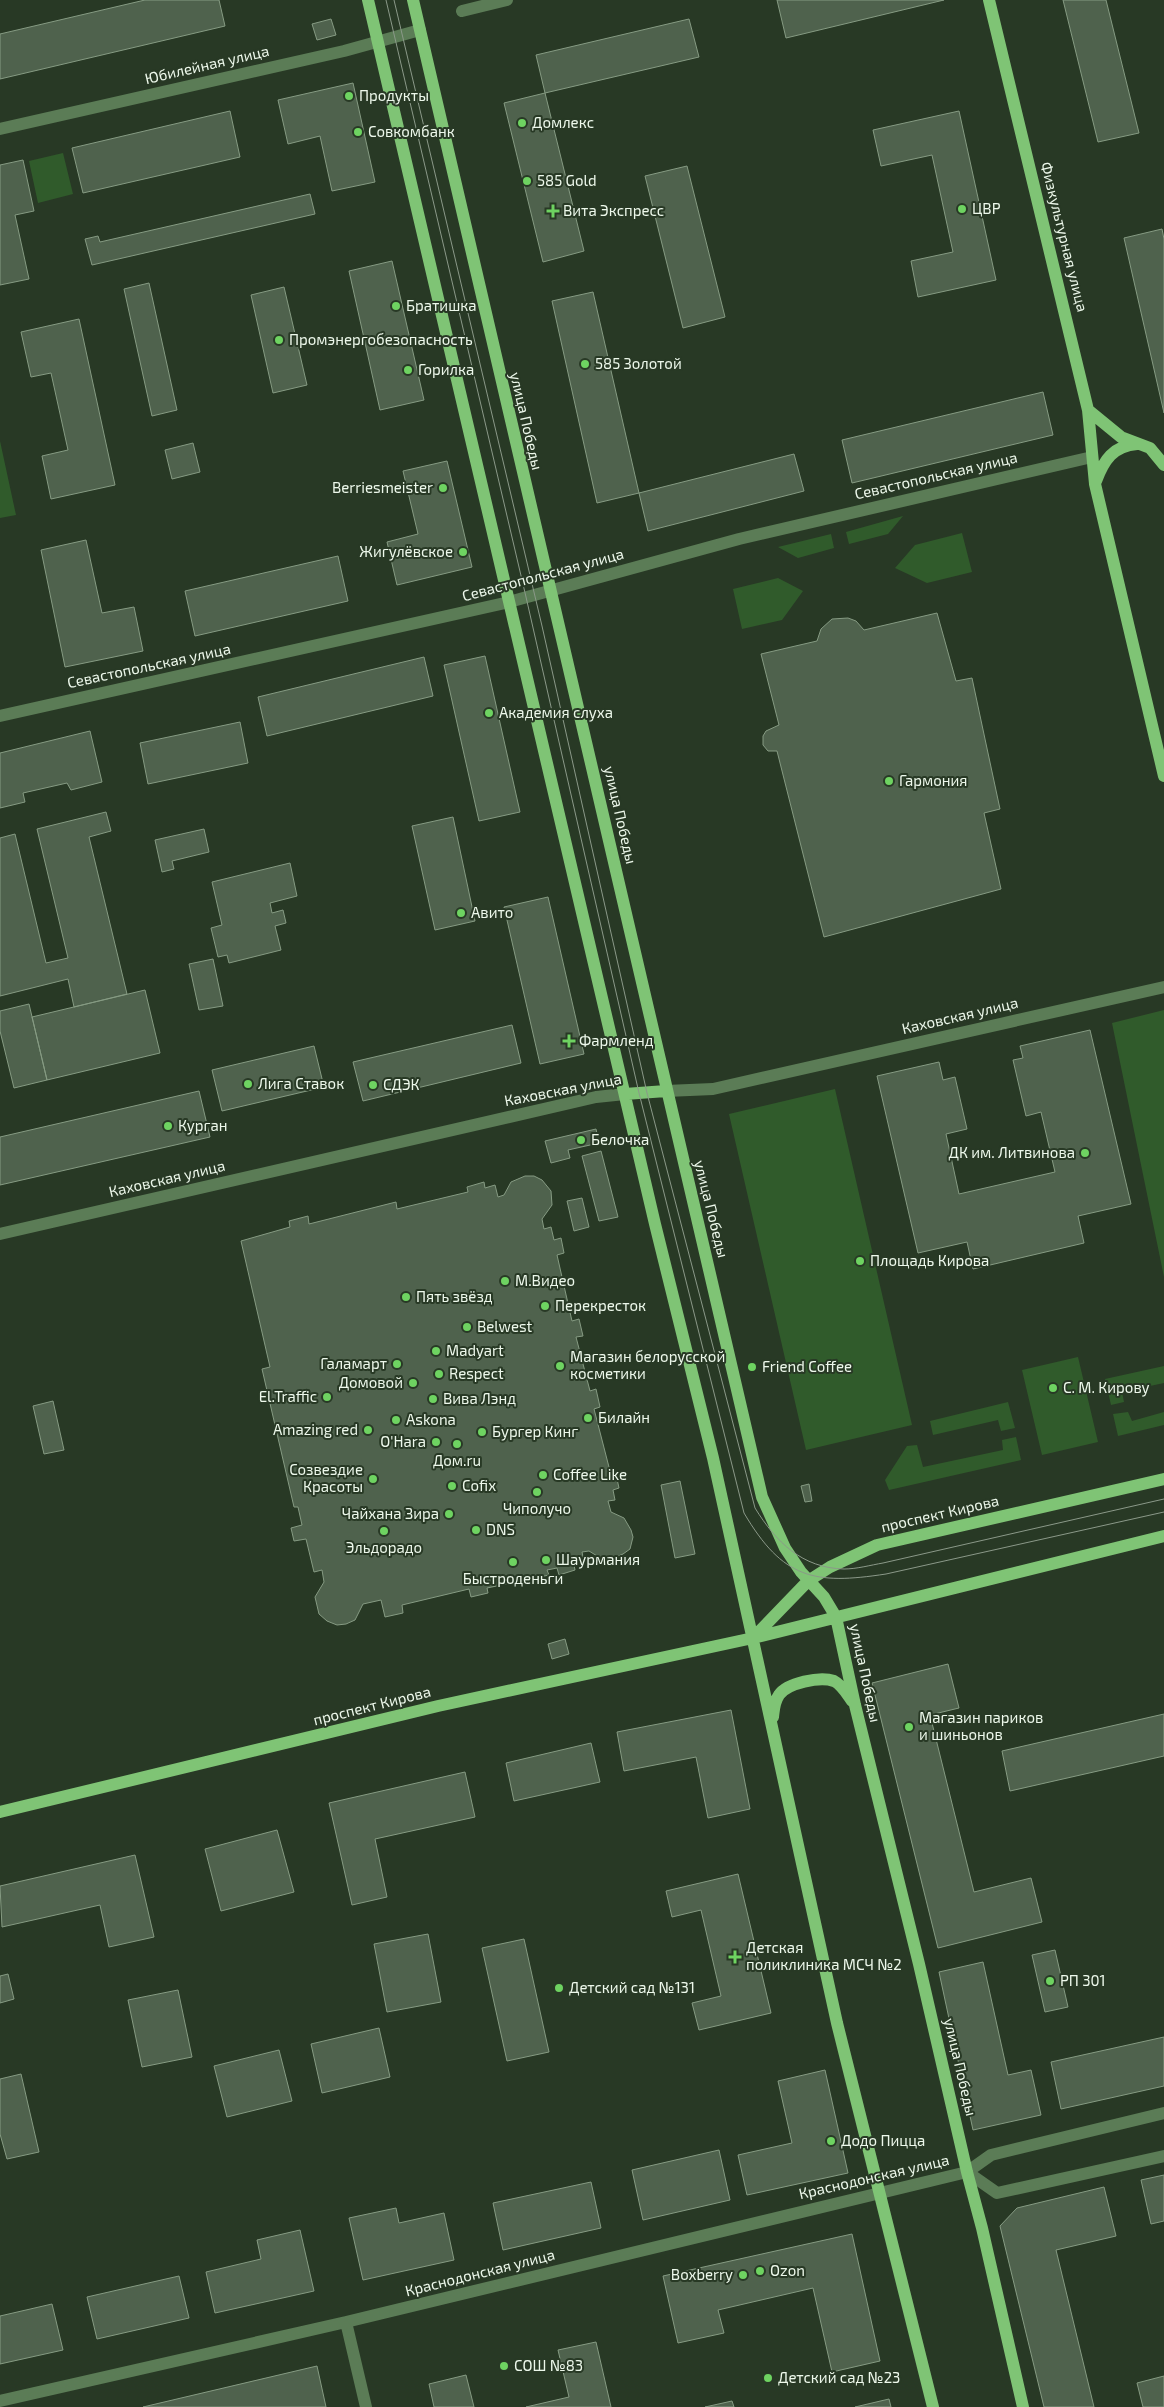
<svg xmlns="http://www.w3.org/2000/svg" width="1164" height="2407" font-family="'Exo 2',sans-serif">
  <rect width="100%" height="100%" fill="#283925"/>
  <path fill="#305b2b" d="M63,153L73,194L38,203L29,161Z
    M0,441L16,515L0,518Z
    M903,516L888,534L849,544L846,532Z
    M962,533L972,572L927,583L895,568L915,545Z
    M831,534L834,548L798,558L778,547Z
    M778,578L803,591L782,620L742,629L733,589Z
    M1164,1010V1277L1112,1023Z
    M835,1089L912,1425L806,1450L729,1114Z
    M1078,1357L1098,1442L1042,1455L1022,1370Z
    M1164,1366V1383L1122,1392L1124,1402L1111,1405L1105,1379Z
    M1008,1402L1015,1428L1001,1431L998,1420L933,1435L930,1421Z
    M1128,1412L1132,1421L1164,1412V1425L1118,1436L1113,1414Z
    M1016,1437L1021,1460L889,1490L885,1480L907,1446L917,1445L923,1467L1003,1450L1002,1440Z"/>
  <path fill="#4f624d" stroke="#869b83" d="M145,0H219L225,26L0,79V34Z
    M777,0H944L786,38Z
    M1063,0H1106L1139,133L1098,142Z
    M331,19L336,35L317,40L312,24Z
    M689,19L699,57L545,93L536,55Z
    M353,83L375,182L332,191L320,136L288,144L278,100Z
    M545,93L584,251L543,262L504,103Z
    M230,111L240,157L83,193L72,148Z
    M959,111L996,280L918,297L911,261L953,252L932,155L881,166L873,130Z
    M23,160L34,211L15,215L29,279L0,285V165Z
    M687,166L725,317L683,328L645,176Z
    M310,194L315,214L92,265L85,239L98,236L100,242Z
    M1162,229L1164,239V413L1124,238Z
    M392,261L424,400L380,410L349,271Z
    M149,283L177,410L152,416L124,289Z
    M284,287L307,385L273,393L251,295Z
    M593,292L639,493L597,503L552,301Z
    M79,319L115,485L51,499L42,456L68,450L51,373L31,377L21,332Z
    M1043,392L1053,435L852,483L842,440Z
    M193,443L200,472L172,479L165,450Z
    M794,454L804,491L648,531L639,493Z
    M447,461L472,567L397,585L387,542L418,534L403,471Z
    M86,540L102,613L134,607L143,651L65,667L41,550Z
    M338,556L348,601L195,636L185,591Z
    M937,613L956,681L972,678L979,711L1000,809L984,813L1001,889L824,937L777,751H768L763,745V736L766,731L779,725L761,654L817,641L821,629L832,619L848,618L856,621L864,630Z
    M485,656L520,812L479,821L444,665Z
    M424,657L433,696L267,736L258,697Z
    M240,722L248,763L148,784L140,743Z
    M90,731L102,782L71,790L67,783L23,793L25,802L0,808V753Z
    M106,812L111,831L89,837L127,994L74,1007L68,979L0,996V838L15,834L46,963L68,958L37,829Z
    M453,817L475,921L435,930L412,826Z
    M204,829L209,852L172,861L174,869L162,872L155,840Z
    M290,863L297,896L270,903L272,913L283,910L286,923L275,926L281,950L229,963L227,955L218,957L211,928L222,925L212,882Z
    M548,897L584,1054L540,1064L504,907Z
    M213,959L223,1006L199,1010L189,964Z
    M145,990L160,1053L47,1080L32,1017Z
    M29,1004L47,1080L14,1088L0,1031V1011Z
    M512,1025L521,1063L363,1101L353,1062Z
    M1090,1030L1131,1204L1078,1216L1084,1243L973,1269L967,1242L918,1253L877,1076L939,1062L943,1080L955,1077L967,1129L946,1134L959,1194L1055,1172L1041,1112L1026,1116L1013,1060L1023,1058L1020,1046Z
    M314,1046L324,1087L222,1111L212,1070Z
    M199,1091L210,1137L0,1185V1137Z
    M596,1129L599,1143L568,1150L570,1158L551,1163L545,1141Z
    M601,1151L618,1217L599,1221L582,1156Z
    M525,1176H534L542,1180L551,1191L552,1205L542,1219L544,1229L551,1227L554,1240L561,1238L564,1253L557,1255L572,1321L579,1319L583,1336L576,1337L590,1391L596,1389L600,1407L594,1409L610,1471L615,1470L619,1488L613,1490L615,1500L608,1501L611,1512L624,1518L631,1530L633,1537L630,1549L623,1554L609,1560L602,1559L589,1551L582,1552L584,1561L574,1565L575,1570L559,1575L557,1568L547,1570L549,1575L487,1588L488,1593L471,1597L469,1589L402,1605L403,1613L385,1617L381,1600L363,1604L355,1620L346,1624L337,1625L327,1621L319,1614L315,1597L324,1582L322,1570L314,1572L306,1539L294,1541L291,1528L302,1525L298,1507H294L262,1369L270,1367L241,1241L290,1227L289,1221L308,1216L309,1224L396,1202L397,1209L468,1192L467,1187L484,1182L485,1188L495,1185L498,1197L504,1195L511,1182Z
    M582,1198L589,1227L574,1231L567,1201Z
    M53,1401L64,1450L44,1454L33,1406Z
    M680,1481L695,1554L675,1558L661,1485Z
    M809,1484L812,1501L805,1502L801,1486Z
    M565,1639L569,1654L552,1659L548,1644Z
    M948,1664L959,1708L930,1715L974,1892L1031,1878L1042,1922L938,1948L872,1683Z
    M731,1710L750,1809L708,1818L696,1757L624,1771L617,1732Z
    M1164,1714V1756L1010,1791L1002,1751Z
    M591,1743L600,1782L514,1801L506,1763Z
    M465,1772L475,1817L375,1839L387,1897L352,1905L329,1803Z
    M277,1830L294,1892L221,1911L205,1849Z
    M135,1855L154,1937L109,1947L100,1905L2,1927L0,1886Z
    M738,1874L771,2013L699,2030L692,2003L721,1996L701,1910L672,1917L666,1891Z
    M428,1934L441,2002L387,2012L374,1944Z
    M524,1939L549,2052L507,2061L482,1948Z
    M1055,1950L1068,2007L1045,2012L1032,1955Z
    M983,1962L1008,2075L1031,2070L1041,2115L973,2130L939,1972Z
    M8,1974L14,1999L0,2003V1976Z
    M178,1990L192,2057L142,2067L128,2000Z
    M379,2028L390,2077L322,2093L311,2044Z
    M1164,2037V2086L1061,2109L1051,2062Z
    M279,2050L292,2101L227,2117L214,2066Z
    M825,2070L848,2173L747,2195L738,2155L792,2143L778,2081Z
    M21,2074L39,2152L7,2159L0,2134V2079Z
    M719,2150L730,2200L643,2220L632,2170Z
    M1164,2175V2221L1151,2224L1141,2180Z
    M591,2182L601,2228L503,2250L493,2203Z
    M1104,2187L1116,2236L1056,2250L1094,2407H1044L1000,2226L1017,2208Z
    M396,2208L399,2223L444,2213L454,2260L363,2280L349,2218Z
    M300,2230L314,2291L215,2313L206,2272L261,2259L257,2240Z
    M852,2234L880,2361L832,2372L813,2288L718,2310L724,2333L678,2343L663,2276Z
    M179,2276L189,2318L97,2339L87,2297Z
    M52,2304L63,2350L0,2364V2316Z
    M596,2342L611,2407H526L569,2397L558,2350Z
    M317,2366L326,2407H143Z
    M466,2375L474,2407H434L429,2384Z
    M1164,2376V2407H1143L1137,2383Z
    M889,2399L891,2407H855Z
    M732,2401L734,2407H705Z"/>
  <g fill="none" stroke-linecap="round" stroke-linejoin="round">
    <path stroke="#5b7c56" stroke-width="12" d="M462,11L507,0
      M0,129L344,51L420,30
      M0,716L509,602L739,539L1092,457
      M666,1091L713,1089L1164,987
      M0,1234L596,1097L625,1094
      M967,2172L997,2193L1164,2156
      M346,2322L366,2407
      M0,2401L346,2322L967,2172L991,2155L1164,2113"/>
    <path stroke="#7fc475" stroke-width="12" d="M368,0L655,1224L713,1458L837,2023L933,2407
      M413,0L762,1497L785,1548L801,1572L824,1597L836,1617L855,1705L919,1964L967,2172L982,2228L1023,2407
      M989,0L1088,410L1095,484L1164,776
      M1088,410L1121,437L1150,448L1164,465
      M1096,481C1104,460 1113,446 1137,444
      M625,1094L666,1091
      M753,1638L808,1581L830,1567L877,1545L1164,1479
      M773,1717C774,1709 774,1702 779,1695C787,1683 820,1676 834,1681C842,1685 847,1694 852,1701
      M0,1812L438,1706L753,1638L1164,1536"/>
    <path stroke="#8b9989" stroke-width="1" d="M386,0L526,597L639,1093L744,1513C783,1579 814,1585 886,1574L1164,1512
      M394,0L542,626L647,1093L755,1508C776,1542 802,1568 844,1569C857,1569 871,1565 883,1563L1164,1499"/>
  </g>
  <g fill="#6ed361" stroke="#283925" stroke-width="2">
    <circle cx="349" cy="96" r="5"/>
    <circle cx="522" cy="123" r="5"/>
    <circle cx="358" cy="132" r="5"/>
    <circle cx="527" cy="181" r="5"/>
    <circle cx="962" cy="209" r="5"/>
    <path d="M550.5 203.5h5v5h5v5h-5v5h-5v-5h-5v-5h5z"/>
    <circle cx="396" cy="306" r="5"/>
    <circle cx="279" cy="340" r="5"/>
    <circle cx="585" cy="364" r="5"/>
    <circle cx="408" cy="370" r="5"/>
    <circle cx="443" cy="488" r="5"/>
    <circle cx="463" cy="552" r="5"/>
    <circle cx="489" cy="713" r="5"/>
    <circle cx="889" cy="781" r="5"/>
    <circle cx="461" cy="913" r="5"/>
    <path d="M566.5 1033.5h5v5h5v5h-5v5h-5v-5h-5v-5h5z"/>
    <circle cx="248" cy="1084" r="5"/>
    <circle cx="373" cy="1085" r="5"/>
    <circle cx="168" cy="1126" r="5"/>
    <circle cx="581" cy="1140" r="5"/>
    <circle cx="1085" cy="1153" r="5"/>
    <circle cx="860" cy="1261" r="5"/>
    <circle cx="505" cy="1281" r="5"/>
    <circle cx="406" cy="1297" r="5"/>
    <circle cx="545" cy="1306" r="5"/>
    <circle cx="467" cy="1327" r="5"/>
    <circle cx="436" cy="1351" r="5"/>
    <circle cx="397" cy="1364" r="5"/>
    <circle cx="560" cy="1366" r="5"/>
    <circle cx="752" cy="1367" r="5"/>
    <circle cx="439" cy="1374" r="5"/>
    <circle cx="413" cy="1383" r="5"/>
    <circle cx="1053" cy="1388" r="5"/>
    <circle cx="327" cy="1397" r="5"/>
    <circle cx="433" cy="1399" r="5"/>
    <circle cx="588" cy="1418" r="5"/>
    <circle cx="396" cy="1420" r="5"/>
    <circle cx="368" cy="1430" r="5"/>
    <circle cx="482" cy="1432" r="5"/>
    <circle cx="436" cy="1442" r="5"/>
    <circle cx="457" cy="1444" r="5"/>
    <circle cx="543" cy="1475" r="5"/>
    <circle cx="373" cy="1479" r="5"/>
    <circle cx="452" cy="1486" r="5"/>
    <circle cx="537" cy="1492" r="5"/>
    <circle cx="449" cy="1514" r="5"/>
    <circle cx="476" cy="1530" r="5"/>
    <circle cx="384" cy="1531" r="5"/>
    <circle cx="546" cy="1560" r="5"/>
    <circle cx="513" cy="1562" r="5"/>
    <circle cx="909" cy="1727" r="5"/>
    <path d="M732.5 1949.5h5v5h5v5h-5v5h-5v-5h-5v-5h5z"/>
    <circle cx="1050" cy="1981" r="5"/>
    <circle cx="559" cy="1988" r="5"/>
    <circle cx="831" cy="2141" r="5"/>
    <circle cx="760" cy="2271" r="5"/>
    <circle cx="743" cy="2275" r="5"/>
    <circle cx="504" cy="2366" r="5"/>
    <circle cx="768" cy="2378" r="5"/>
  </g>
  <g text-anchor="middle" stroke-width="4" stroke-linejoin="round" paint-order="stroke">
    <g font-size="15" fill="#edf8eb" stroke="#283925">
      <text transform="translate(207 65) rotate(-13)" y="5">Юбилейная улица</text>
      <text transform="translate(1064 237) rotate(76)" y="5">Физкультурная улица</text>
      <text transform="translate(526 421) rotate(77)" y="5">улица Победы</text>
      <text transform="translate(936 476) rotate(-13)" y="5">Севастопольская улица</text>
      <text transform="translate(543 575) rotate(-15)" y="5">Севастопольская улица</text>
      <text transform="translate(149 666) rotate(-12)" y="5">Севастопольская улица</text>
      <text transform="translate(620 815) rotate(77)" y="5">улица Победы</text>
      <text transform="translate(960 1016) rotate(-13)" y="5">Каховская улица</text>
      <text transform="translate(563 1090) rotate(-11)" y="5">Каховская улица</text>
      <text transform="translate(167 1179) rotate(-13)" y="5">Каховская улица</text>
      <text transform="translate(711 1209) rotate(76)" y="5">улица Победы</text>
      <text transform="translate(940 1514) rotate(-13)" y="5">проспект Кирова</text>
      <text transform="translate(865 1673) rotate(78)" y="5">улица Победы</text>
      <text transform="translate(372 1706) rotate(-14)" y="5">проспект Кирова</text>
      <text transform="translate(960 2067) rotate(77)" y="5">улица Победы</text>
      <text transform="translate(874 2177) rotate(-13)" y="5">Краснодонская улица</text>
      <text transform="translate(480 2273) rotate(-14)" y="5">Краснодонская улица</text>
    </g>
    <g font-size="15" fill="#edf8eb" stroke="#283925" text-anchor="start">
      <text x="359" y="101">Продукты</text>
      <text x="532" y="128">Домлекс</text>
      <text x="368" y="137">Совкомбанк</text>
      <text x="537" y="186">585 Gold</text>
      <text x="972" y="214">ЦВР</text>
      <text x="563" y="216">Вита Экспресс</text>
      <text x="406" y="311">Братишка</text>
      <text x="289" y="345">Промэнергобезопасность</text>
      <text x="595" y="369">585 Золотой</text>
      <text x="418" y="375">Горилка</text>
      <text x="433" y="493" text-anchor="end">Berriesmeister</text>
      <text x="453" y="557" text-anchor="end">Жигулёвское</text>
      <text x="499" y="718">Академия слуха</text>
      <text x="899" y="786">Гармония</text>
      <text x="471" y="918">Авито</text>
      <text x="579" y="1046">Фармленд</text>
      <text x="258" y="1089">Лига Ставок</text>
      <text x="383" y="1090">СДЭК</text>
      <text x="178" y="1131">Курган</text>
      <text x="591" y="1145">Белочка</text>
      <text x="1075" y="1158" text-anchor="end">ДК им. Литвинова</text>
      <text x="870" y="1266">Площадь Кирова</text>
      <text x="515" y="1286">М.Видео</text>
      <text x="416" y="1302">Пять звёзд</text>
      <text x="555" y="1311">Перекресток</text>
      <text x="477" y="1332">Belwest</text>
      <text x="446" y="1356">Madyart</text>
      <text x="570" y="1362">Магазин белорусской<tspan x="570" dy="17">косметики</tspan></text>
      <text x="387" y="1369" text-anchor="end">Галамарт</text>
      <text x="762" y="1372">Friend Coffee</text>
      <text x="449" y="1379">Respect</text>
      <text x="403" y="1388" text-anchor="end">Домовой</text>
      <text x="1063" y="1393">С. М. Кирову</text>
      <text x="317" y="1402" text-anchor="end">El.Traffic</text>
      <text x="443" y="1404">Вива Лэнд</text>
      <text x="598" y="1423">Билайн</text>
      <text x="406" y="1425">Askona</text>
      <text x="358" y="1435" text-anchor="end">Amazing red</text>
      <text x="492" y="1437">Бургер Кинг</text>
      <text x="426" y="1447" text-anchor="end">O'Hara</text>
      <text x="457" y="1466" text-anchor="middle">Дом.ru</text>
      <text x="363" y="1475" text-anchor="end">Созвездие<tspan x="363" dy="17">Красоты</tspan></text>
      <text x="553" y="1480">Coffee Like</text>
      <text x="462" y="1491">Cofix</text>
      <text x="537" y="1514" text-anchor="middle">Чиполучо</text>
      <text x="439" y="1519" text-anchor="end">Чайхана Зира</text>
      <text x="486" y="1535">DNS</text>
      <text x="384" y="1553" text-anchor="middle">Эльдорадо</text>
      <text x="556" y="1565">Шаурмания</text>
      <text x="513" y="1584" text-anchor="middle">Быстроденьги</text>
      <text x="919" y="1723">Магазин париков<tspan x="919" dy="17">и шиньонов</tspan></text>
      <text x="746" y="1953">Детская<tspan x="746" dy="17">поликлиника МСЧ №2</tspan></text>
      <text x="1060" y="1986">РП 301</text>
      <text x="569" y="1993">Детский сад №131</text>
      <text x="841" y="2146">Додо Пицца</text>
      <text x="770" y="2276">Ozon</text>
      <text x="733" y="2280" text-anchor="end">Boxberry</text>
      <text x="514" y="2371">СОШ №83</text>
      <text x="778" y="2383">Детский сад №23</text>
    </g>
  </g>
</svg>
